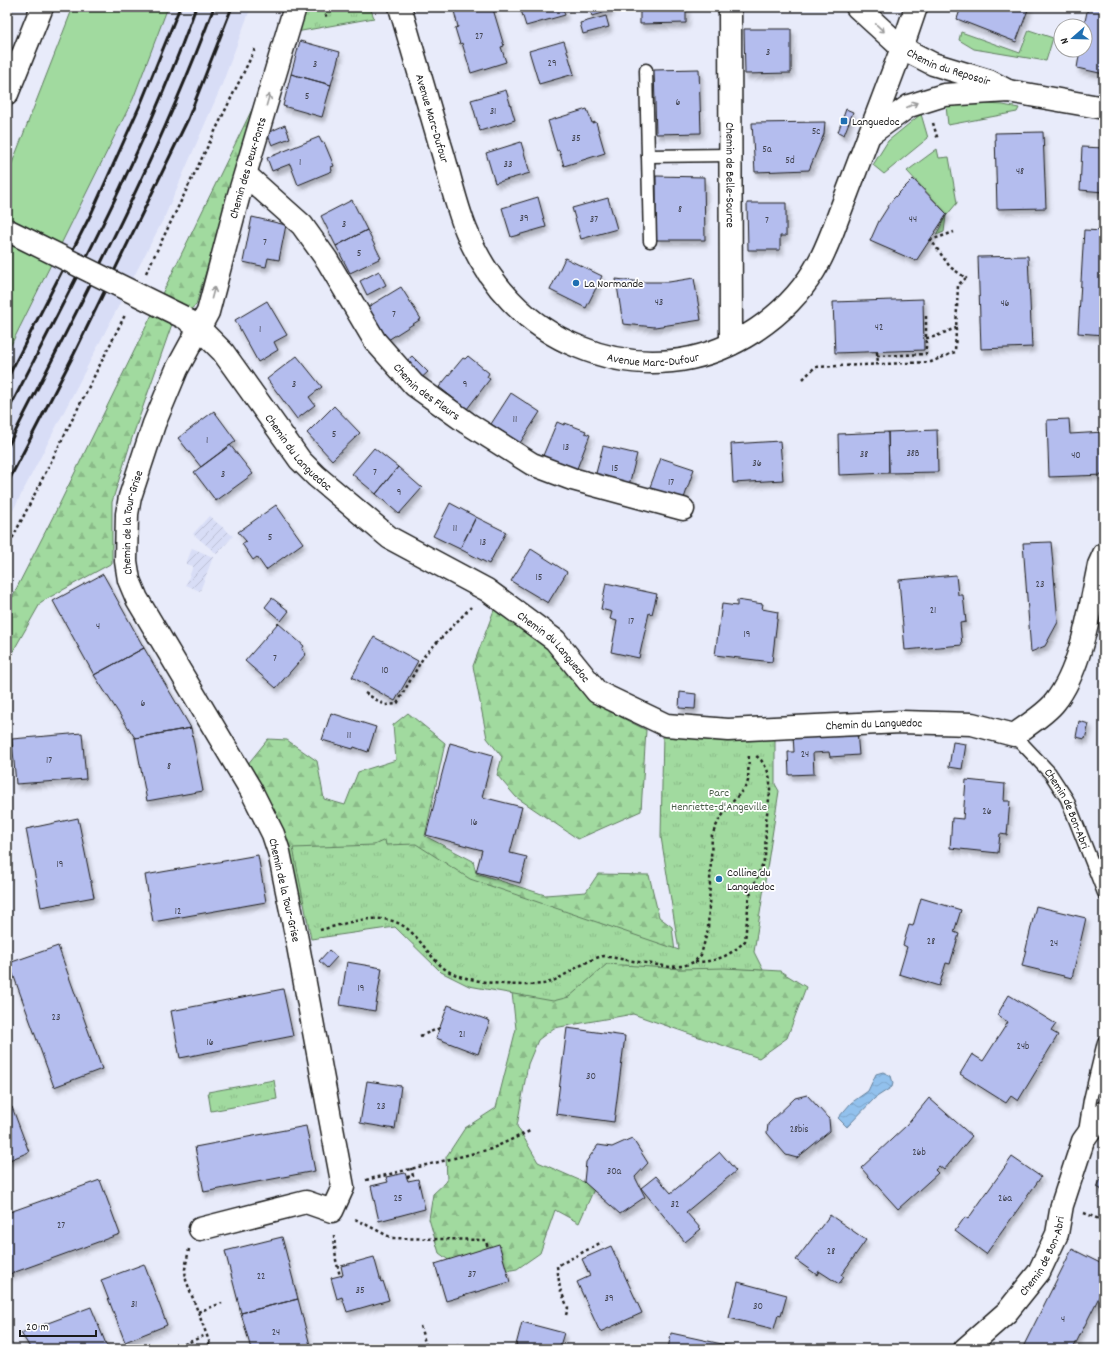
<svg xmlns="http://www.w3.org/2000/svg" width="1111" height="1356" font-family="Dekko,sans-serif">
  <defs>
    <pattern id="industrial-furrows" width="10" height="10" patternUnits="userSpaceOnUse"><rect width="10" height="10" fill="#d8ddf6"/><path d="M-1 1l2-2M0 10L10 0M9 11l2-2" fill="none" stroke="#b9bdd2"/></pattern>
    <pattern id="forest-firs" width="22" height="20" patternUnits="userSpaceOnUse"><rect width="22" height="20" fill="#a1da9f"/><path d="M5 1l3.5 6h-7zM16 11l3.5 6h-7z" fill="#8aba88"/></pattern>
    <pattern id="park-tufts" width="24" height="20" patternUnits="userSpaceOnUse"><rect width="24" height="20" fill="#a1da9f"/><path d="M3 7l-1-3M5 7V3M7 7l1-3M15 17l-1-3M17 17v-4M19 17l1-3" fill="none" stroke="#8aba88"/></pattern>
    <pattern id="water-waves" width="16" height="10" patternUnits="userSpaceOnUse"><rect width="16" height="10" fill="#92c1ed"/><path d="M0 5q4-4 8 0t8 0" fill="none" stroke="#7da5cb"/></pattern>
    <filter id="shadow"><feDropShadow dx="2.5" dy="4.5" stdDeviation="2" flood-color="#0004"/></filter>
  </defs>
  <rect width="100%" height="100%" fill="#e8ebfa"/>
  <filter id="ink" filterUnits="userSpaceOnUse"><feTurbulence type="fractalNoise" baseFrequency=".025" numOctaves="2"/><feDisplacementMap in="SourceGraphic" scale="8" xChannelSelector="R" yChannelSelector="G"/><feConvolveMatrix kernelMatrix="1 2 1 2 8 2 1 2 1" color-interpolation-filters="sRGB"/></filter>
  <g filter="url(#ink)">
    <path fill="#d8ddf6" d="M168,7H251L221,87L164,218L7,522V353L133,99Z"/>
    <path fill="url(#industrial-furrows)" d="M209,516L233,536L217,554L193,534Z
      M192,548L213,557L200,591L186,585L193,566L186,564Z"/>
    <path fill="#a1da9f" stroke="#5e7b5e" d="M73,7H168L133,99L7,353V176Z
      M1029,30L1053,38L1046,61L974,49L959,40L961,32L1020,53Z
      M971,103L1003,105L1019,108L1017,112L948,125L946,106Z
      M921,114L928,138L884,174L873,165L888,141Z
      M937,149L939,158L949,157L957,203L946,216L944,232L936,235L947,214L907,171Z"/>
    <path fill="url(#forest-firs)" stroke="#5e7b5e" d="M259,95L196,305L172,324L132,438L112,502V563L41,602L7,662V607L60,503Z
      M494,610L507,612L549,642L605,709L646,730L641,811L578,839L516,797L497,775L502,757L487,738L473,666Z
      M408,713L445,743L425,836L473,861L476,873L545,895L586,892L598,874L649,875L659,917L672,927L677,969L716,967L780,971L806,987L787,1038L759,1058L633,1014L554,1028L538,1040L528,1064L517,1126L538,1162L595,1187L579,1223L555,1210L540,1253L517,1269L471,1277L439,1253L429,1219L433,1194L447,1181L446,1157L465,1128L496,1108L516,1029L510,974L472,918L315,908L298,900L247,765L268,739L287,740L317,761L324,799L345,805L358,772L396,760L393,725Z"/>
    <path fill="url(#park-tufts)" stroke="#5e7b5e" d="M303,7H370L374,18L296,32Z
      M663,732L775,733V784L779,791L754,952L763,970L724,968L682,969L607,964L569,997L553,1001L469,986L441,972L395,927L311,939L293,848L374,845L385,840L386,845L416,844L470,879L679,950L661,837Z
      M274,1080L277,1099L211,1111L208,1092Z"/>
    <path fill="url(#water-waves)" stroke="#637f99" d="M883,1072L891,1076L893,1083L892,1087L875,1098L847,1127L838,1118L851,1103L868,1091L876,1074Z"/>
    <path fill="#b4bdee" stroke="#1c1c1c" filter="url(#shadow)" d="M453,7H489L490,10L493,9L504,46L501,47L506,62L471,73L462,43L460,44L455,28L458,27Z
      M520,7H562L565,15L526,26Z
      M589,7H610L611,11L592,16Z
      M640,7H686V23L640,24Z
      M961,7H1029L1016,42L957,19Z
      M1088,7H1104V74L1077,68L1080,50H1085L1084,26Z
      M606,16L609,27L583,34L580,23Z
      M744,29H791V73L745,74Z
      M300,41L340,52L331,85L291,74Z
      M564,41L574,74L539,84L529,51Z
      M699,69L701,133L656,134L654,70Z
      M291,74L331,85L322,117L283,106Z
      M506,90L515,120L480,131L471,100Z
      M587,109L592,123L596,122L605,153L564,166L559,150L557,151L548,121Z
      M846,109L853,112L844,135L838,132Z
      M825,122L824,134L809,170L755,172L752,123Z
      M285,125L290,138L272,145L267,133Z
      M1043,132L1046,208L997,209L995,133Z
      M319,137L322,143L324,142L334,166L331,167L332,171L298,185L290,164L272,171L267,158Z
      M521,142L530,173L495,183L486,153Z
      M1082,147L1104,148V192L1080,190Z
      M656,176L704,177L705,240H656Z
      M913,179L947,214L916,261L870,241L879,221L893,199Z
      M538,197L546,227L511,237L502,208Z
      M608,198L617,229L581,239L572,208Z
      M352,200L367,230L336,246L321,216Z
      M747,203H786V236H780V250H748Z
      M252,217L286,225L279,260L268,258L266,267L243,262Z
      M367,230L381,258L350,273L336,246Z
      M1084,230L1104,231V335L1078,333Z
      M1028,256L1032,347L981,349L978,257Z
      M565,258L602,276L586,308L550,290Z
      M379,271L386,285L367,295L360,281Z
      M694,278L701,320L655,327L623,324L616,279L642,282H669Z
      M401,287L421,319L388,340L368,307Z
      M923,299L924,350L835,353L833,302Z
      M267,301L287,335L274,342L278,350L258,362L235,320Z
      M297,356L322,387L309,397L315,405L297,419L267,379Z
      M412,356L428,372L418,381L402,365Z
      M468,356L489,373L487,377L490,379L467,409L439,387L463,358L465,359Z
      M511,393L540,412L520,443L491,424Z
      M334,406L360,433L332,460L307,433Z
      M214,411L236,441L201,467L178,438Z
      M1069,419L1070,434L1104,432V475L1049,477L1047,420Z
      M557,422L564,425L565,423L586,431L585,433L590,435L576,471L542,458Z
      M937,430L938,472L889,473L888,432Z
      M888,432L889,473L839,475L838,434Z
      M780,441L783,480L733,483L731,444Z
      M230,445L253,474L216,501L194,472Z
      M603,446L637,454L628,489L594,481Z
      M374,448L398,467L376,494L352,474Z
      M661,458L694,469L682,504L648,492Z
      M398,467L422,488L399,514L376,494Z
      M450,503L476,517L460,549L433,536Z
      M276,505L303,543L266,570L257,557L253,560L242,544L246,541L238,532Z
      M476,517L506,532L489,564L460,549Z
      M1051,542L1058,622L1045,646L1031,652L1023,543Z
      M531,549L567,572L548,603L511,581Z
      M103,574L144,648L94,675L53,601Z
      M956,575L958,595H963L966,622L960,623L962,645L905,650L899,580Z
      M606,583L657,594L652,614L649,613L639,658L611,652L617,621L610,619L612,612L601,609Z
      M272,598L289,611L281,621L265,607Z
      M737,600L763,604L762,609L778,612L772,662L715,655L722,604L737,606Z
      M278,623L304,646L302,649L306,654L276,688L245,661Z
      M374,637L418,661L395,701L352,677Z
      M144,648L191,728L135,738L94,675Z
      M680,692L696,694L695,709L679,708Z
      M331,713L376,727L368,752L354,747L353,749L322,740Z
      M1079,721L1089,724L1085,739L1076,737Z
      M191,728L203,791L147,801L135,738Z
      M857,731L859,755L830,757L829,752L813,753L814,774L789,775L788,752H794L793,734Z
      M82,733L86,779L16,784L12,739Z
      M953,742L966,744L962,769L949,767Z
      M450,743L493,755L482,797L522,807L510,853L527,857L520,883L476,872L482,850L426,835Z
      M966,780L1005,784L1004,801H1010L1007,835L1000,834L998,853L950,848L952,818L963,819Z
      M78,818L94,897L41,907L26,829Z
      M258,855L266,902L153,922L145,875Z
      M921,898L961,910L954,932L959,934L950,964L946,963L939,986L899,974L907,947L903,945L909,925L913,926Z
      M1036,906L1086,918L1072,978L1022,966Z
      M58,946L102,1069L54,1087L9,963Z
      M329,950L337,957L327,968L319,961Z
      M347,962L382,968L375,1011L340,1005Z
      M283,989L293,1036L180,1058L171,1011Z
      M1009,995L1056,1024L1051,1031L1058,1035L1018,1101L1011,1096L1006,1103L960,1074L972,1054L983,1061L1008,1022L997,1015Z
      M448,1005L490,1021L478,1054L436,1038Z
      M567,1028L625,1036L614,1122L556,1114Z
      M367,1081L401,1086L395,1129L360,1123Z
      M807,1095L829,1119L830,1131L797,1158L786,1155L767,1133L768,1124L795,1098Z
      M929,1098L972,1136L944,1170L939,1166L935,1170L938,1173L898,1209L861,1168L907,1125Z
      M12,1107L29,1152L7,1161V1109Z
      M306,1126L315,1171L204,1192L195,1147Z
      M632,1138L648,1163L635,1177L645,1197L620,1214L584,1182L586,1162L598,1145L612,1147Z
      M720,1152L736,1171L686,1212L701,1229L685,1242L641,1188L656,1176L671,1193Z
      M1012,1157L1041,1177L986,1254L955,1231L965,1217L968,1219Z
      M405,1173L408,1181L418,1179L425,1209L379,1221L371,1186L388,1182L386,1177Z
      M1104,1173V1191L1097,1187Z
      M100,1180L120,1234L7,1275V1213Z
      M830,1215L866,1240L841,1275L844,1277L839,1284L819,1271L817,1275L796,1260Z
      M282,1237L298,1299L241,1313L225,1251Z
      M499,1244L510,1282L446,1301L435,1264Z
      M611,1246L642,1313L600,1332L577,1282L590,1276L582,1259Z
      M1072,1249L1104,1265V1287L1073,1349H1022Z
      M374,1257L381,1282L383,1281L389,1300L347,1312L342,1297L337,1299L331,1278L343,1275L341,1266Z
      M144,1264L167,1325L125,1342L101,1280Z
      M738,1282L787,1295L781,1316L778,1315L774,1329L729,1318Z
      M298,1299L311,1349H251L241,1313Z
      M91,1307L108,1349H31L21,1333Z
      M522,1322L564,1333L559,1349H515Z
      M671,1333L731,1346V1349H668Z
      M457,1345L470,1349H456Z"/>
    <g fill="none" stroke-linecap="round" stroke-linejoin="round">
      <g stroke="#1c1c1c" stroke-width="15">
        <g id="lane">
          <path d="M646,70L650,241"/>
          <path d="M648,156L730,155"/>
          <path id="s1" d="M1014,735L1050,773L1067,799L1104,893"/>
          <path d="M1085,1132L1090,1100L1104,1042"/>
        </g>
      </g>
      <g stroke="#1c1c1c" stroke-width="25">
        <g id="street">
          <path id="s2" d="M730,7L731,344"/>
          <path d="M857,7L902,48L916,7"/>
          <path id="s3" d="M246,175L302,225L327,260L375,341L414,385L467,423L532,464L572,479L683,509"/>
          <path id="s4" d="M189,321L200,329L223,352L300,460L316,476L390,538L487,590L555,640L597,692L666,725L728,730L901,722L972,724L1014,735C1026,726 1046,714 1055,702C1082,668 1090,607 1099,565L1104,554"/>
          <path id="s5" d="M200,1229L306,1202L332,1211L343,1187L296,935L279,852L273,834L251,790L137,599L129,580L126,561L127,514L130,497L154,424L177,369L208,312L238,198L295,7"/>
          <path id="s6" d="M965,1349L1007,1312L1039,1272L1057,1234L1062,1205L1083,1141L1104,1112"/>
        </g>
      </g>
      <g stroke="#1c1c1c" stroke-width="25">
        <g id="secondary">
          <path id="s7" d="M400,7C413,53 427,98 440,144C449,172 455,203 466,230C487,283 526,326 579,347C615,362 653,366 691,358C744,346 793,310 819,262C824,253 828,243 832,233L902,48L933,64L989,81L1008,91"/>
          <path d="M7,94L42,7"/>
          <path d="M869,135L909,106L944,95L1008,91L1104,108"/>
        </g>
      </g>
      <path stroke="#1c1c1c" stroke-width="2.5" stroke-dasharray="3 3" stroke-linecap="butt" d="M325,16L327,15
        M933,123L938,140
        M146,273L256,47
        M926,338C937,338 945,331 957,328
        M877,352L878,364
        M877,356L926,354V315
        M803,379L815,367L931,362L955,352L958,285L966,278L950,267L931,240L954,232
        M7,549L125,315
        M365,693L385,705L397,704L424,656L471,607
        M320,930C341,925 367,915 389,920C416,926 424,953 445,969C464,983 519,987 543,984C559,982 581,961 603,956L670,967L683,966L694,962L701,955L708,929L712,835L719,820L730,805L746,786L748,781L749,753
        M695,962C716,962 730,956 745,941L749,897L765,858L766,821L770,792V779L767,769L761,760L754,754
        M420,1036L440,1028
        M407,1177L413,1176L411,1168
        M366,1180L491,1149L532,1130
        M1084,1213L1104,1221
        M355,1219L392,1238L485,1240L488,1247
        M334,1235L336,1260L340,1276
        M189,1249L185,1269L186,1280L212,1349
        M198,1312L222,1303
        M566,1315L568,1308L560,1289L557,1266L602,1242
        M420,1326L427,1349
        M209,1343V1349
        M173,1349L206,1335"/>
      <use href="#lane" stroke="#fff" stroke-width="12"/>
      <use href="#street" stroke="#fff" stroke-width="22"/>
      <use href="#secondary" stroke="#fff" stroke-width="22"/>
      <path stroke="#1c1c1c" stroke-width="3" d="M7,379L92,212L141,103L180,7
        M7,413C75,280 146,148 196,7
        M7,448C81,303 157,160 214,7
        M7,484L74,354L188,119L232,7"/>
      <g stroke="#1c1c1c" stroke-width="25" stroke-linecap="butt">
        <path id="street-bridge" d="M7,230L183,317"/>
      </g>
      <use href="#street-bridge" stroke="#fff" stroke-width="22"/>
    </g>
    <defs><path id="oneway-shaft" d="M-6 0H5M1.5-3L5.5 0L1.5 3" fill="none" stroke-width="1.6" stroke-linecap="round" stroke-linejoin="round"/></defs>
    <g stroke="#999">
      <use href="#oneway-shaft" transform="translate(880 28) rotate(43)"/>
      <use href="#oneway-shaft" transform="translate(268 100) rotate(-74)"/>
      <use href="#oneway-shaft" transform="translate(912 105) rotate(-25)"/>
      <use href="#oneway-shaft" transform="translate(213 293) rotate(-75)"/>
    </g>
  </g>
  <g fill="#1f6fb2" stroke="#fff" stroke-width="1.5">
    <rect x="840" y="117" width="8" height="8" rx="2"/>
    <circle cx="576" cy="283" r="4"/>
    <circle cx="719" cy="879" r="4"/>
  </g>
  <g text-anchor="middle" stroke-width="3.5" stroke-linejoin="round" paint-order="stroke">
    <g font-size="10" fill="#424450">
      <text x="479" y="39">27</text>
      <text x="768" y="55">3</text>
      <text x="552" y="66">29</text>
      <text x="315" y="67">3</text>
      <text x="307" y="99">5</text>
      <text x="678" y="105">6</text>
      <text x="493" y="114">31</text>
      <text x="816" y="134">5c</text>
      <text x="576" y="141">35</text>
      <text x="767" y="152">5a</text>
      <text x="790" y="163">5d</text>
      <text x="300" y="165">1</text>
      <text x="508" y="167">33</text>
      <text x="1020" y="174">48</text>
      <text x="680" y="212">8</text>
      <text x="524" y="221">39</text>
      <text x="594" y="222">37</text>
      <text x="913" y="222">44</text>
      <text x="767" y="223">7</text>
      <text x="344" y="227">3</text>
      <text x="265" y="245">7</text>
      <text x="359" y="256">5</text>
      <text x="659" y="305">43</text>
      <text x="1005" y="306">46</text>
      <text x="394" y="317">7</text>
      <text x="879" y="330">42</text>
      <text x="260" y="332">1</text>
      <text x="294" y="387">3</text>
      <text x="465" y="387">9</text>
      <text x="515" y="422">11</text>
      <text x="334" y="437">5</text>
      <text x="207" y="443">1</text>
      <text x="566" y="450">13</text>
      <text x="913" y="456">38B</text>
      <text x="864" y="457">38</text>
      <text x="1076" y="458">40</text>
      <text x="757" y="466">36</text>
      <text x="615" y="471">15</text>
      <text x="375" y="475">7</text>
      <text x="223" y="477">3</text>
      <text x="671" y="485">17</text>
      <text x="399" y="495">9</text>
      <text x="455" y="531">11</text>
      <text x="270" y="540">5</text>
      <text x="483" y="545">13</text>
      <text x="539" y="580">15</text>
      <text x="1040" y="587">23</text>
      <text x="933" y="613">21</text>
      <text x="631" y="624">17</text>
      <text x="98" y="629">4</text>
      <text x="747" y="637">19</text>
      <text x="275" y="661">7</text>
      <text x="385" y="673">10</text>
      <text x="143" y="706">6</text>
      <text x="349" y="738">11</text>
      <text x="805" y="757">24</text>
      <text x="49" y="763">17</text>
      <text x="169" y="769">8</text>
      <text x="987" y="814">26</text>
      <text x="474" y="825">16</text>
      <text x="60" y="867">19</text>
      <text x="178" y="914">12</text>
      <text x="931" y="944">28</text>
      <text x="1054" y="946">24</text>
      <text x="361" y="991">19</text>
      <text x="56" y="1020">23</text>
      <text x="462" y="1037">21</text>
      <text x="210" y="1045">16</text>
      <text x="1023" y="1049">24b</text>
      <text x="591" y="1079">30</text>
      <text x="381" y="1109">23</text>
      <text x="799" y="1132">28bis</text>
      <text x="919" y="1155">26b</text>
      <text x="614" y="1174">30a</text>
      <text x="398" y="1201">25</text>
      <text x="1005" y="1201">26a</text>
      <text x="675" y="1207">32</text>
      <text x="61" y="1228">27</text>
      <text x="831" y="1254">28</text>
      <text x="472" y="1277">37</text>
      <text x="261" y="1279">22</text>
      <text x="360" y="1293">35</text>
      <text x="609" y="1301">39</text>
      <text x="134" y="1307">31</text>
      <text x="758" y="1309">30</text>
      <text x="1063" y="1322">4</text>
      <text x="276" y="1335">24</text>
    </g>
    <g font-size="12" fill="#1c1c1c" stroke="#fff">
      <text dy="4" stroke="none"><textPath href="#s7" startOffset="959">Chemin du Reposoir</textPath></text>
      <text dy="4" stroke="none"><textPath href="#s7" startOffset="116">Avenue Marc-Dufour</textPath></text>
      <text dy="4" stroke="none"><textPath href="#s5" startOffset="1250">Chemin des Deux-Ponts</textPath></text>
      <text dy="4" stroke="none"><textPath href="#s2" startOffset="168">Chemin de Belle-Source</textPath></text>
      <text dy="4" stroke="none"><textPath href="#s7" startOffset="476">Avenue Marc-Dufour</textPath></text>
      <text dy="4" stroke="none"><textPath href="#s3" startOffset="285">Chemin des Fleurs</textPath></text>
      <text dy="4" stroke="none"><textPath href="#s4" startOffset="172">Chemin du Languedoc</textPath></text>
      <text dy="4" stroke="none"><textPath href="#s5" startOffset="874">Chemin de la Tour-Grise</textPath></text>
      <text dy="4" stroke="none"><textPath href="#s4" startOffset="496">Chemin du Languedoc</textPath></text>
      <text dy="4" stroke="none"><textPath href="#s4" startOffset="844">Chemin du Languedoc</textPath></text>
      <text dy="4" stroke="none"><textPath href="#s1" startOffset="92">Chemin de Bon-Abri</textPath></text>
      <text transform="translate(285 890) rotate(77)" y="4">Chemin de la Tour-Grise</text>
      <text dy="4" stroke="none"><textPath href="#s6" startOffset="123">Chemin de Bon-Abri</textPath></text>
    </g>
    <g font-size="12" fill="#1c1c1c" stroke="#fff" text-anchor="start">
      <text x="852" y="125">Languedoc</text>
      <text x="584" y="287">La Normande</text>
      <text x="727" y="876">Colline du<tspan x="727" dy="14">Languedoc</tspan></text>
    </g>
    <g font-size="12" fill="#4b5e4a" stroke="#fff">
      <text x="719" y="796">Parc<tspan x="719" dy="14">Henriette-d'Angeville</tspan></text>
    </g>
  </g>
  <rect width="1111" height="1356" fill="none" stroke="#fff" stroke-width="24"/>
  <rect x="12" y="12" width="1087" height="1332" fill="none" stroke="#1c1c1c" stroke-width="1.5" filter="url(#ink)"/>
  <g transform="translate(1073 38) rotate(250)"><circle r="19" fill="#ffffff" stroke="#a4a4a4"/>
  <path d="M0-3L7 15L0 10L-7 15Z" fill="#1f6fb2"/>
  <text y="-6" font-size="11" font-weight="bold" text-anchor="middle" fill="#1c1c1c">N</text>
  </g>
  <path d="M20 1330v6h76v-6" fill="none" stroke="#1c1c1c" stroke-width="2"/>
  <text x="26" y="1330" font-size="12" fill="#1c1c1c" stroke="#ffffff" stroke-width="3" paint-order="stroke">20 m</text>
</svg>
